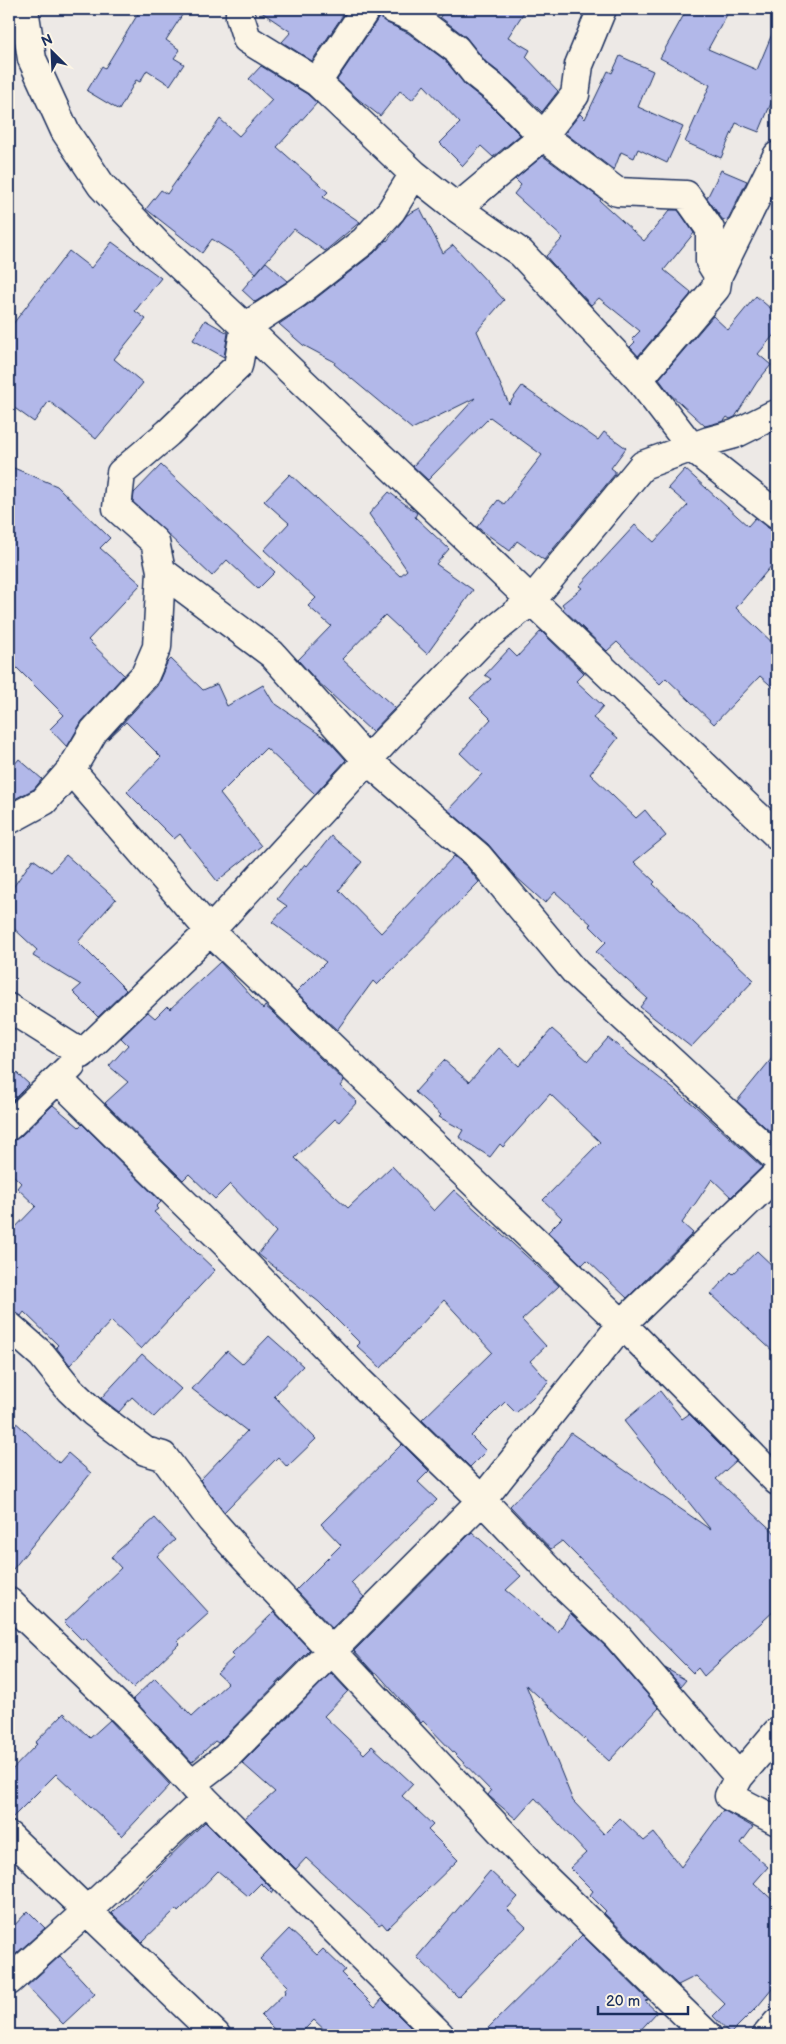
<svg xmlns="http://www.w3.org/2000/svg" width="786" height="2044" font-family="'Balsamiq Sans',sans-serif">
  <rect width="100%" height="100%" fill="#ede9e6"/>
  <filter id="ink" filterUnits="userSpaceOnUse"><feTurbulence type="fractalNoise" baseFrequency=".02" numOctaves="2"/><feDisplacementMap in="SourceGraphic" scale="10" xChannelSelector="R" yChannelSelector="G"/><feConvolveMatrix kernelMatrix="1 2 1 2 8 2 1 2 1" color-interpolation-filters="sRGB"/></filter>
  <g filter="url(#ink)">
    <path fill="#b2b8e9" stroke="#1b2f5e" d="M141,9H186L166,40L180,50L174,58L184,64L170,85L147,70L140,82L136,80L119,110L87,91L102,66L105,68Z
      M257,9H347L312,61L282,42L291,32Z
      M445,9H526L508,37L530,50L526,57L558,91L542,112L510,81L486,62L466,37L440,17Z
      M687,9H730L708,49L757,70L777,22V89L759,132L736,123L721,158L685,142L710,85L660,58Z
      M380,16L387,23L408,33L445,60L465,85L489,104L520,135L493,157L481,146L463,166L440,143L460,123L424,85L412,100L400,91L380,116L358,99L337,80Z
      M620,56L653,71L638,107L683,127L667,163L638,149L634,158L621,152L614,170L565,133L580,114L585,119L608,71L612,73Z
      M261,66L307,94L317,103L277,147L328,192L323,197L360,222L325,251L294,229L256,273L235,254L212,239L202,253L146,209L161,190L167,194L220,119L239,136L272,100L249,79Z
      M543,156L601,199L600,201L644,241L670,210H678L694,233L664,270L691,292L690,295L638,356L630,347L635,342L632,339L640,331L599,298L591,305L551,262L546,256L563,238L514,194L521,185L515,179Z
      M721,170L747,181L727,221L722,219L707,198Z
      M420,208L443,253L453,245L504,300L477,331L509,404L522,386L598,440L604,432L626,448L611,468L615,471V474L544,560L517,541L510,551L477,527L498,500L504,504L542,455L490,417L428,480L413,466L475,398L412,429L334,364L335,362L303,345L279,324L306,306L374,253L386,240L387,241L407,215Z
      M112,242L161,278L135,311L146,319L114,359L143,383L96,439L49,401L34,422L9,404V329L69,251L91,268Z
      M266,262L288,281L255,302L242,290Z
      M756,296L777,314V331L758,354L771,365L757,382L735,417L730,419L727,417L724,421L705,426L670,394L659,379L713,316L728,330Z
      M205,320L228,333L224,357L193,340Z
      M161,465L275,572L258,589L227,560L212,576L133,502L134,493Z
      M9,466L57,486L110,538L100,548L141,584L88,640L124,675L82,721L67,747L50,729L64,715L9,660Z
      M685,469L748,526L755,518L768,528L777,530V559L736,608L777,647V691L760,676L714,724L666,678L660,684L617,642L607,651L563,609L564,607L562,604L582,588L579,586L635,525L654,542L688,505L668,488Z
      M290,474L400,576L407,570L369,514L389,492L417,513L415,517L449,549L436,564L473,590L427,654L385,615L342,659L395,708L372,732L316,680L298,660L331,626L308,606L316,598L264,550L289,523L264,501Z
      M541,631L584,673L576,681L603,706L593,718L618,738L590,774L636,818L645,810L666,836L634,862L655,882L653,884L754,980L691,1047L640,1007L647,998L596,952L606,942L589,925L591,924L555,892L545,903L515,876L488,844L448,810L482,774L460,753L491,719L470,698L491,679L485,675L509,649L517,657Z
      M171,659L203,690L217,684L227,706L263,685L273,702L328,740L346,760L315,794L266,748L220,794L261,846L217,881L180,834L174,839L127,792L161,757L126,722L108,739L157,686L167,663Z
      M19,759L42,779L34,789L9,802V771Z
      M331,836L362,862L339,890L381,933L454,856L467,867L479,882L377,985L373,981L337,1030L296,992L326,962L272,922L287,906L277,899L305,864L307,866Z
      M66,855L116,899L78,942L126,990L98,1017L73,992L81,985L33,956L37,950L9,924V893L33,859L51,872Z
      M220,962L263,1009L265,1006L272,1012L344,1081L340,1086L357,1102L339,1122L335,1119L295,1158L322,1184L348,1208L392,1166L434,1211L454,1190L559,1286L522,1320L546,1346L530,1361L549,1382L516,1413L505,1402L471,1436L486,1451L470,1467L422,1420L492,1352L444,1300L381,1368L357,1346L360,1343L319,1302L258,1254L276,1232L230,1184L215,1199L189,1174L183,1180L105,1103L128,1082L109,1066L128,1045L121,1038L148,1012L155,1018L167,1006L170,1009Z
      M552,1029L588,1061L608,1038L694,1105L762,1167L731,1197L712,1179L682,1223L693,1233L627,1298L587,1260L582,1265L548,1232L562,1218L543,1200L600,1142L550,1094L503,1147L500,1144L490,1157L459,1137L463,1130L439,1117L441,1115L415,1092L444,1060L469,1082L499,1048L519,1066Z
      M777,1052V1138L737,1101Z
      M9,1066L29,1084L9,1104Z
      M53,1105L79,1127L82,1124L161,1202L156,1207L158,1209L154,1212L215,1270L141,1349L111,1321L70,1365L56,1347L58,1345L24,1312L21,1316L9,1311V1234L36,1206L17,1188L21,1183L9,1171V1141L20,1137Z
      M757,1251L777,1270V1355L711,1294L731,1272L733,1274Z
      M269,1336L303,1366L274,1396L316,1439L287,1467L278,1457L224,1512L200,1480L247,1431L192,1389L227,1351L242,1364Z
      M142,1354L181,1389L154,1417L132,1397L119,1412L101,1398Z
      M660,1391L682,1419L689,1414L736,1461L716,1479L777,1535V1608L704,1676L698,1668L693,1673L562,1541L551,1549L510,1506L546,1468L571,1433L711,1530L624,1421Z
      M9,1416L59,1463L68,1453L91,1473L9,1574Z
      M402,1444L429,1471L418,1482L437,1500L351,1583L364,1597L332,1628L296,1590L341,1545L321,1524Z
      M155,1518L175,1540L157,1556L209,1613L178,1641L180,1643L133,1688L85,1638L82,1640L64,1622L121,1568L111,1557Z
      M472,1532L521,1576L506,1590L558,1632L570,1613L606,1647L659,1708L609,1761L526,1685L573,1801L604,1834L620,1818L644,1841L654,1833L681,1867L723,1810L753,1827L741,1843L768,1867L754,1883L777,1904V1983L758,2006L730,2034L713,2016L725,2004L696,1976L678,1985L604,1913L606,1911L590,1895L593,1891L570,1868L586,1853L535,1798L516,1819L490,1797L488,1795L491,1791L423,1721L421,1723L377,1673L375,1674L354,1651Z
      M274,1612L310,1650L218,1743L215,1741L192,1762L133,1699L155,1678L192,1716L228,1683L217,1673L234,1657L231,1654Z
      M665,1668L686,1680L681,1686Z
      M331,1673L348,1691L324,1716L364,1754L372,1746L413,1784L402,1796L433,1825L428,1830L458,1860L387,1929L382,1923L379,1925L306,1858L296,1869L245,1818L275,1792L242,1763Z
      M64,1713L90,1738L110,1720L170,1785L122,1836L56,1774L9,1821V1773L37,1744L35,1743Z
      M205,1822L274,1891L272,1894L261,1883L248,1896L218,1871L178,1912L176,1909L142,1942L112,1913Z
      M490,1871L518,1897L507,1909L526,1927L458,1997L417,1957Z
      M28,1911L45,1928L9,1960V1931Z
      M289,1929L317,1955L323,1949L345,1970L341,1973L375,2007L382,1999L418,2035H330L314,2020L299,2035H280L261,2016L286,1992L285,1990L288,1986L260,1959Z
      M582,1935L648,2000L645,2001L657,2012L636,2035H481Z
      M60,1956L95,1994L63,2024L27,1986Z"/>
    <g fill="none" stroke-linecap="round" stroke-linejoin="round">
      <g stroke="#1b2f5e" stroke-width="31">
        <path id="minor" d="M24,9L32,59L65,131L101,185L158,245L245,327L777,835
          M240,9V17L247,39L317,82
          M393,9L416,19L456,49L475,73L499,92L543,136L617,192L686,195L710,229V262L718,275L716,288L639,379
          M414,174L457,208L521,253L639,379L692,448L777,515
          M457,208L543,136L575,95L579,65L602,9
          M718,275L777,156
          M161,571L272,654L368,761L478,856L576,973L777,1159
          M71,770L210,931L622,1324L777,1481
          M9,820L44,801L71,770L94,731L145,675L157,647L161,571L155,542L117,508L121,473L168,433L238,366L245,327L296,294L364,241L391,211L414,174L317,82L366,9
          M9,1008L82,1054L210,931L385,741L485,638L532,600L643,465L709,441L735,434L773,415H777
          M58,1079L225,1243L359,1381L482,1500L563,1585L617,1636L739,1777L729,1796L777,1821
          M9,1126L71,1066
          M9,1326L42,1355L70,1390L93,1412L145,1451L163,1456L211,1520L241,1554L542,1875L707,2035
          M9,1602L127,1715L191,1784
          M739,1777L777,1732
          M205,1800L440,2035
          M9,1836L216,2035
          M9,1981L87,1911L205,1800L191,1784L226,1757L482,1500L622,1324L777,1174
          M767,2035L777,2023"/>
      </g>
      <use href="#minor" stroke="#fcf5e5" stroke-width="28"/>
    </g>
  </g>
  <rect width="786" height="2044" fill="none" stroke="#fcf5e5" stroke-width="30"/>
  <rect x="15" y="15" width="756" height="2014" fill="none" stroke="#1b2f5e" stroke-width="2" filter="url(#ink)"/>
  <g transform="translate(52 52) rotate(336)" stroke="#fcf5e5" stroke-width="4" paint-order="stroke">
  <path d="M0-4L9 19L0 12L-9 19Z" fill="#1b2f5e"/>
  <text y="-8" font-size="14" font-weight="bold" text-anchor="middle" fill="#1b2f5e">N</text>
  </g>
  <path d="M598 2006v8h90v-8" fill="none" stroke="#1b2f5e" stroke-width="2.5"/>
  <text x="606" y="2006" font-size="15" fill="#1b2f5e" stroke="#fcf5e5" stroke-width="4" paint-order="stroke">20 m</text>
</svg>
